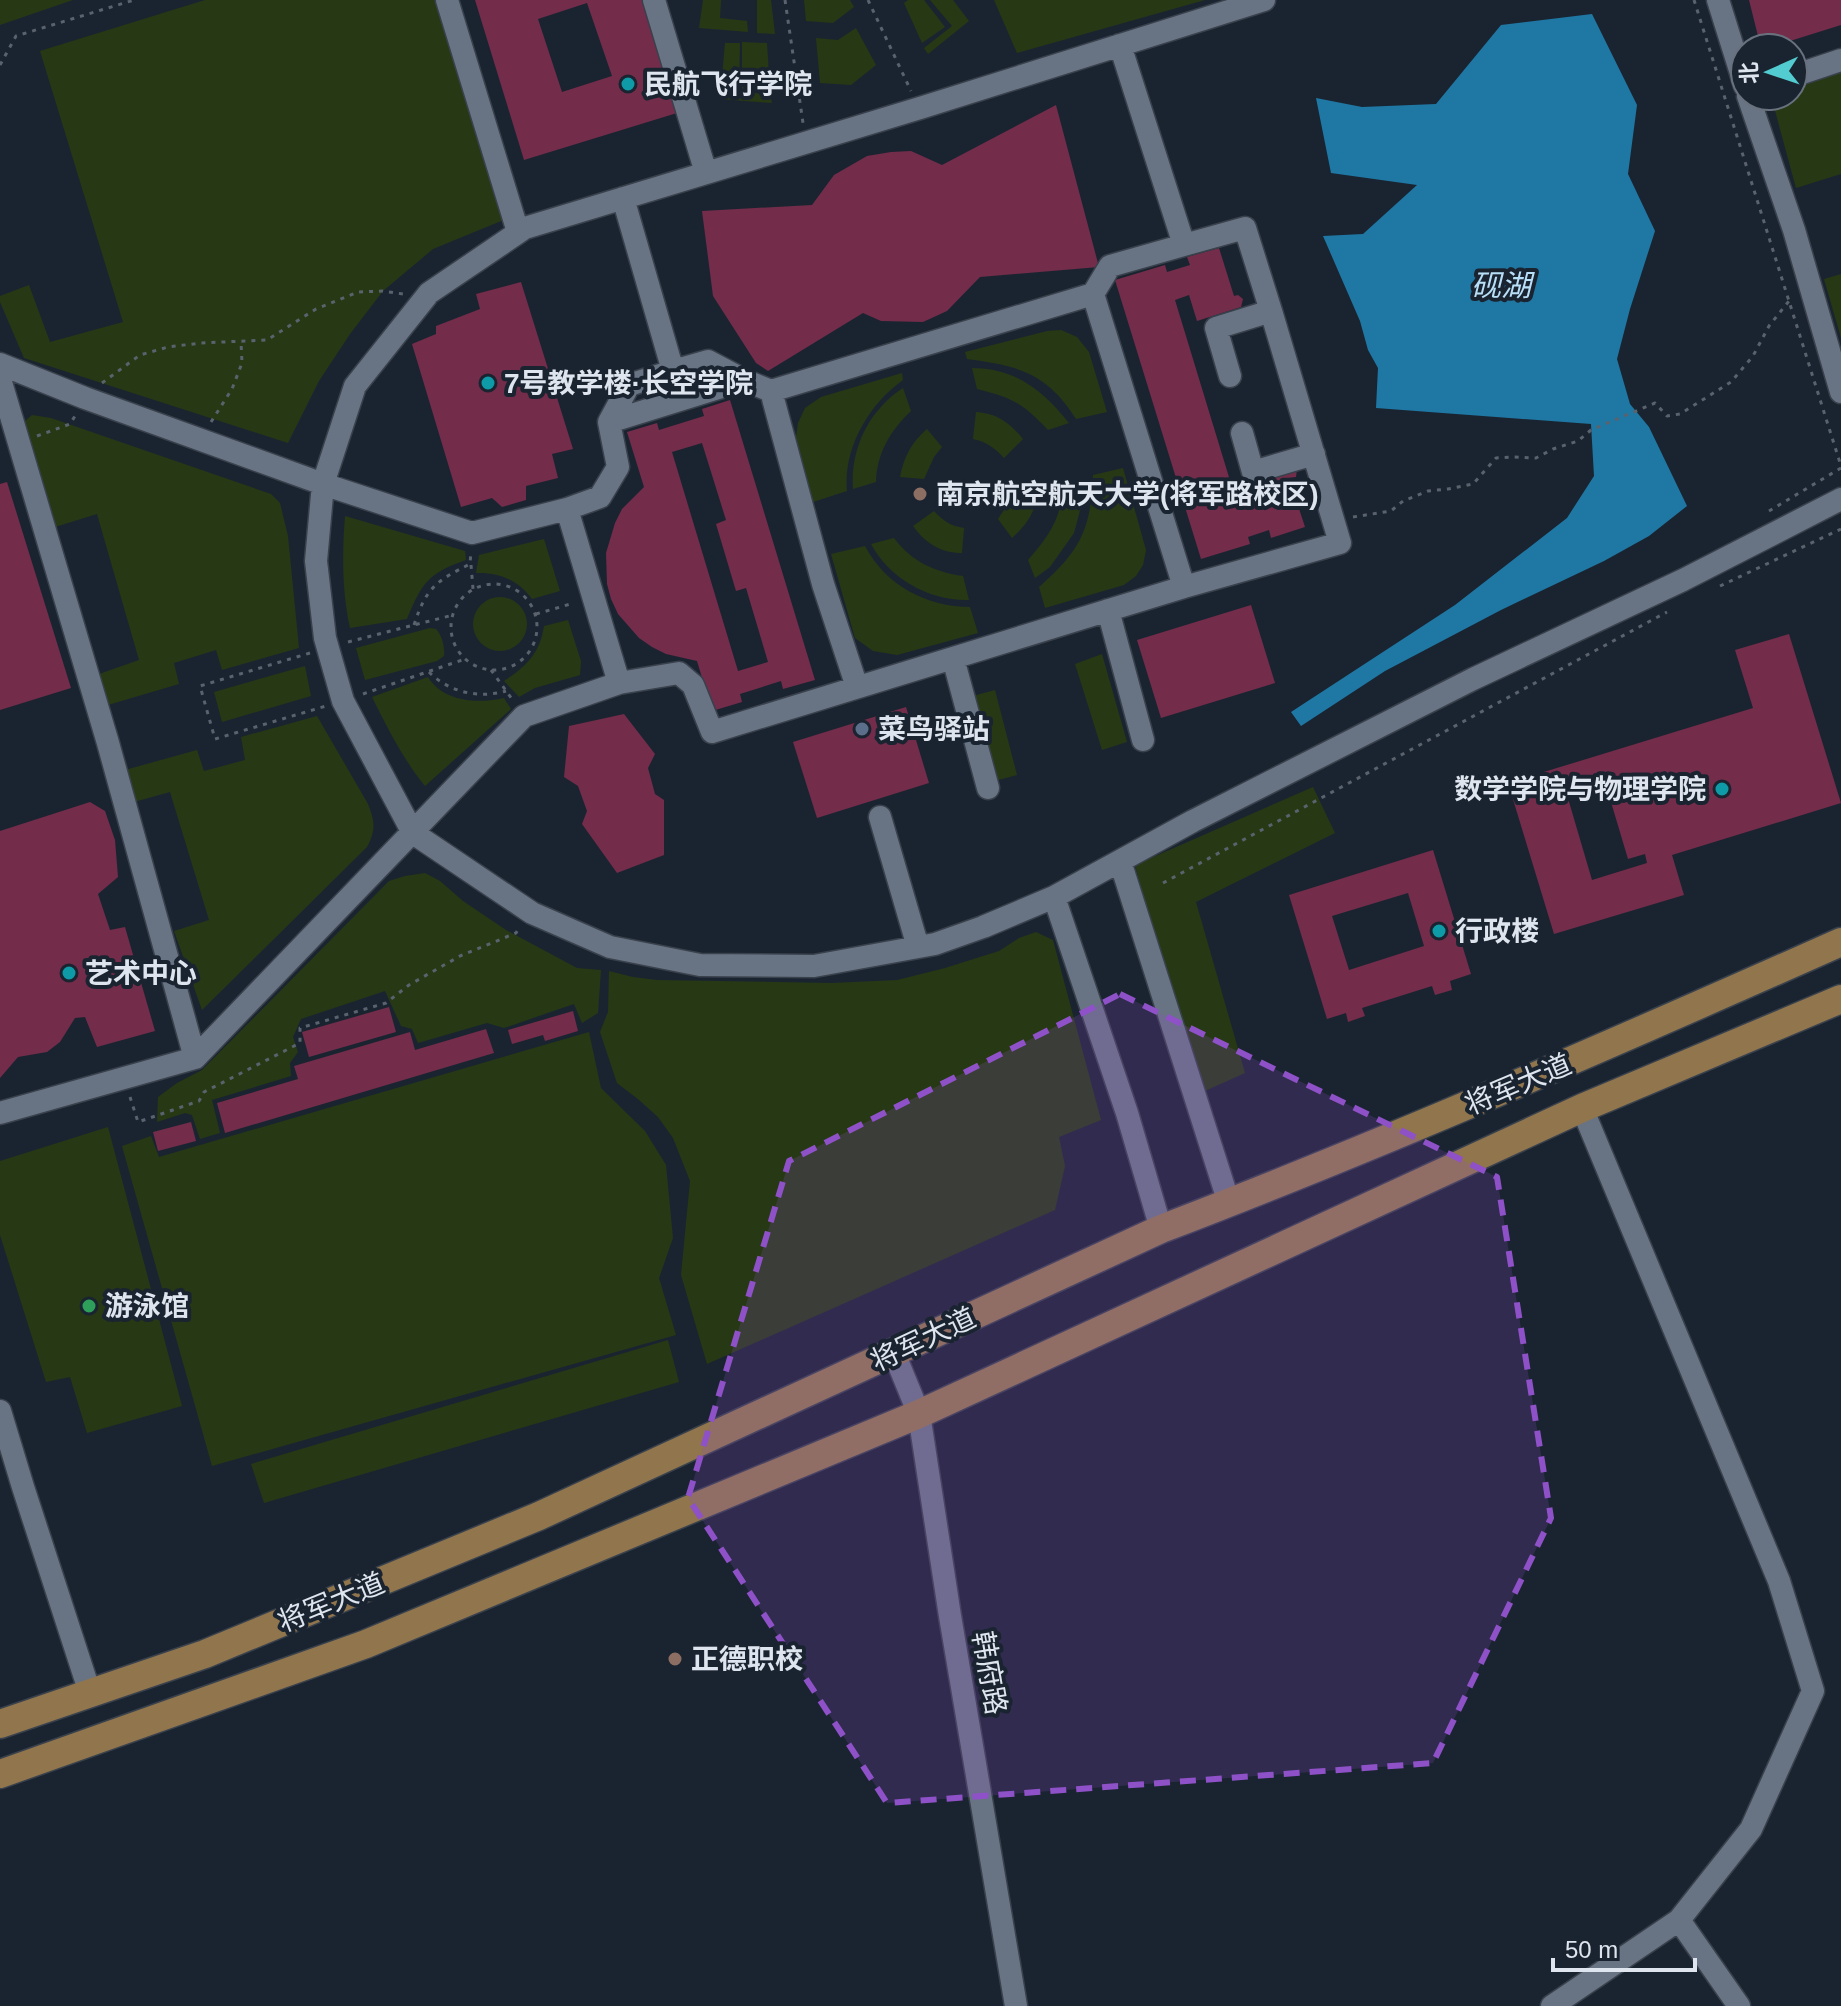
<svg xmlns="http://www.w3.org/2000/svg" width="1841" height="2006" font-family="Arial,'Noto Sans SC',sans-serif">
  <rect width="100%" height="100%" fill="#1a2431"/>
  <path fill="#263914" d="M0,0H73L0,25Z
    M205,0H438L506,219L433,249L383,291L350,334L319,381L288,443L24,358L0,302V296L29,285L50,342L123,322L40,51Z
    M703,0H721L720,18L747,21L748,32L699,28Z
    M757,0H771L775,34L757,33Z
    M804,0H850L854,7L833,23L806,21Z
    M908,0H924L945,27L922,43L904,3Z
    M930,0H953L969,21L928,54L924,48L952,26Z
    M994,0H1205L1017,53Z
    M856,28L876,65L851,85L820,83L816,38L838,40Z
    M742,42L767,43L770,90L742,89Z
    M725,43H740L739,92L770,94L772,103L720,99Z
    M1841,70V174L1796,188L1771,96H1793V84Z
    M1841,274V338L1824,279Z
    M1061,330L1077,337L1089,352L1107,412L1076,419C1047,373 1019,366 967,359L965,352L1047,331Z
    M972,368C1016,368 1043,391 1069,423L1048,430C1022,403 1013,398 977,389Z
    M902,373L903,380C869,404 843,448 847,491L813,502L796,437L798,423L805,408L821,397Z
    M903,388L911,411C890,431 877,453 876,482L853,489C850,449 869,410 903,388Z
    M976,412C997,413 1010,423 1023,439L1004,458C995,448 987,442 973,439Z
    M32,415L51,418L271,494L280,503L288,536L299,648L222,670L216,650L174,663L179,684L108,705L99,674L139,660L97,514L55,527L25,421Z
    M927,429L942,447L934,457L924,479L900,477C904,457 911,443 927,429Z
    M1123,468L1146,550L1143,565L1136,576L1124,585L1045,608L1039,587C1080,551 1091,530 1093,475Z
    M1088,481L1074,533L1050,567L1035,578L1028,560C1049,536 1061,519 1063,487Z
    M1013,487L1038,490C1037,509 1027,525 1012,538L998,519L1011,499Z
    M934,511C943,521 951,526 964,528L962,553C941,553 925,543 913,526Z
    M345,516L465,551L466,560C428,573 422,583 407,619L350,628C342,591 342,554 345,516Z
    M894,538C911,561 934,572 963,576L969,600C929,601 890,579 871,544Z
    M544,539L560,591L532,599C518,580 499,572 476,573L479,555Z
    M865,546C885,585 927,607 970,607L978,633L897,655L873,651L855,638L831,554Z
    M473 624a27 27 0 1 1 54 0a27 27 0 1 1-54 0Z
    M568,620L581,661L580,675L535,688L519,697L504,681C527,666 540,653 544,626Z
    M430,628L436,629C442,635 445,647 444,656L437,661L365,680L356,648Z
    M1102,654L1127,742L1102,750L1075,664Z
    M305,666L311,696L222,722L214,692Z
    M428,677C443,702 478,704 504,698L511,709L425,786C403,759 388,729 372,697Z
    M995,690L1017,775L991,782L969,697Z
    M317,716L368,804C375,822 376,830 367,847L202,1010L174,931L209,920L170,792L134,802L125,770L197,750L204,771L245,760L241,737Z
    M1313,787L1335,833L1196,902L1245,1073L1196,1095L1135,865Z
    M425,873L440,881L463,901L506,930L577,968L601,970L598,1013L582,1023L574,1004L504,1028L487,1023L418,1043L412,1029L401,1026L385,991L301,1019L293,1037L298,1052L290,1063L291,1076L212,1100L220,1133L200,1139L192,1115L185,1113L157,1122L158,1097L177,1083L202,1070L389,881L405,876Z
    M1036,932L1053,940L1101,1120L1059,1137L1065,1166L1055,1210L707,1364L681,1275L690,1181L673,1138L658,1117L639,1100L617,1083L600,1032L608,1012L609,971L633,977L657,980L832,983L897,980L945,968L999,951L1019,938Z
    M589,1032L601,1088L645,1131L666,1165L673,1238L659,1278L676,1335L212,1466L122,1146L151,1136L159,1157Z
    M108,1127L182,1406L87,1433L70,1377L46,1382L0,1235V1161Z
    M668,1340L679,1382L264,1503L251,1464Z"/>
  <path fill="#1f78a4" d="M1592,14L1637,105L1628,174L1655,231L1630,309L1617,359L1630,404L1649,427L1687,506L1649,536L1604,561L1501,610L1385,671L1301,726L1291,712L1455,605L1567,518L1594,476L1591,424L1376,408L1378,368L1368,350L1360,321L1323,236L1363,234L1417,185L1331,173L1316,98L1362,107L1436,104L1501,25Z"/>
  <path fill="#732c49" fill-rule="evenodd" d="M475,0H643L677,113L524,160ZM587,3L612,76L562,92L538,19Z
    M1749,0H1841V25L1768,48H1761Z
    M1056,105L1099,267L980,277L947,311L923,322L881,321L863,313L768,371L756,363L713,296L702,211L812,205L834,175L867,156L891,152L911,151L942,165Z
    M1219,248L1234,296L1238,295L1243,299L1241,307L1197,321L1189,295L1175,300L1239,510L1253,506L1245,479L1292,464L1297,469L1296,477L1289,478L1305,527L1271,538L1269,530L1248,537L1250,544L1201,559L1115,280L1165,265L1167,272L1190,265L1187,257Z
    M521,282L573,449L552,454L558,478L526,486V500L502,507L492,498L461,507L412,344L436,334V326L480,309L476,294Z
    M730,400L815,680L783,689L781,681L740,694L742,702L712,711L697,661L666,654L652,647L639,638L618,614L611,599L607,584L606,553L615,523L622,509L644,487L627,432L657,423L659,430L704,416L702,409ZM702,443L726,520L716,524L736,591L746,588L768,662L738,671L672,452Z
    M7,482L71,688L0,710V484Z
    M1251,605L1275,683L1161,718L1137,640Z
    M1789,634L1841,803L1672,855L1684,895L1554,934L1508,783L1753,708L1735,650ZM1605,782L1628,859L1645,854L1647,863L1592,880L1567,795Z
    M906,707L929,783L817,818L793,742Z
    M624,714L655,754L648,768L655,794L664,800V855L617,873L582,824L587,811L578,786L564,777L569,726Z
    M90,802L105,811L115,840L118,877L98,894L110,930L125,927L155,1031L97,1047L85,1017L75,1018L60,1042L47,1052L18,1057L0,1078V831Z
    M1433,850L1471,974L1450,981L1452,990L1435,995L1432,986L1362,1008L1365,1016L1348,1022L1346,1013L1327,1019L1289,895ZM1408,893L1424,946L1349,970L1332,916Z
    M389,1007L396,1032L309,1057L302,1032Z
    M573,1011L578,1031L545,1041L543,1035L512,1044L508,1030Z
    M486,1029L494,1053L225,1133L217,1103L298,1079L294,1066L410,1032L415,1050Z
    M191,1122L196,1141L158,1151L153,1132Z"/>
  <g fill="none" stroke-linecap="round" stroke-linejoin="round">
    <g stroke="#39414c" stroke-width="25">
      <path id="minor" d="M447,0L518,232
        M654,0L706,173
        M1264,0L920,108L525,228L429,293L355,386L323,484L316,561L325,638L343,701L413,833L532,913L610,947L700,965L814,966L935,944L983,927L1054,897L1193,821L1473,679L1683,580L1841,499
        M1718,0L1745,86
        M1793,76L1841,60
        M1748,96L1794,230L1841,392
        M1184,245L1245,228L1271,311L1216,328L1230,376
        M1093,294L1110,266L1184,245L1120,45
        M0,364L85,398L323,484L472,533L567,509L619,683L524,716L195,1058L0,1113
        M673,371L708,361L744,380
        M0,379L108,743L195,1058
        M771,391L1093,294L1184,587
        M609,422L629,385L673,371L623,198
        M1242,433L1253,472L1314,454
        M567,509L600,497L618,467L609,422L744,380L771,391L823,584L857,687
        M1108,610L1143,740
        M953,658L988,788
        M619,683L679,673L693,685L712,732L1184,587L1340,543L1271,311
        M880,817L918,947
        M1120,861L1229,1203
        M1054,897L1127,1113L1161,1229
        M894,1353L919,1414L950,1616L1016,2006
        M0,1411L23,1487L90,1693
        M1679,1920L1739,2006
        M1552,2006L1679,1920L1751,1829L1813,1691L1779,1581L1582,1108"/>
    </g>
    <g stroke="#39414c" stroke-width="31">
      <path id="major" d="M0,1724L205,1654L539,1516L1161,1229C1391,1141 1616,1042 1841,942
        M0,1774L366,1644L919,1414L1582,1108L1841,999"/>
    </g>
    <path stroke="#59626d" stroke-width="3" stroke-dasharray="4 6" stroke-linecap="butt" d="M785,0L803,123
      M868,0L911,91
      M1694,0L1841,466
      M0,65L16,36L134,0
      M102,383L140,355L168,347L201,343L267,340L316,309L358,292L383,291L403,294
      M211,422L232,389L242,363L241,342
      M37,436L70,424L75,416
      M1769,511L1841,468
      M1353,517L1391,511L1403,501L1428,491L1448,489L1473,484L1496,458L1512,457L1536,458L1553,449L1578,441L1591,430L1655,403L1667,416L1680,414L1731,382L1753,356L1769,326L1789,301
      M471,565L473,589
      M451 627a43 43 0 1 1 86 0a43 43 0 1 1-86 0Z
      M1720,586L1841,529
      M536,614L574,603
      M414,625C426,588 436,581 470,564L471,551
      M348,642L453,615
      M310,653L200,686L215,739L326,706
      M491,670L512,699
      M429,672C449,692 478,699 506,691
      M363,694L465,659
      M1163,883L1667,612
      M130,1097L138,1122L199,1101L204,1092L300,1043V1028L386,1003L409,985L460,956L516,933L519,928"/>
    <use href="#minor" stroke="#687484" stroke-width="22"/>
    <use href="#major" stroke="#90754d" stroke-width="28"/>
  </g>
  <path fill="#8f51c8" fill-opacity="0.2" stroke="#8f51c8" stroke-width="6" stroke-dasharray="16 10" stroke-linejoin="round" d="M1120,994L1497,1177L1551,1518L1433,1763L887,1803L688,1498L789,1161Z"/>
  <g fill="#0f9aa8" stroke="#1a2431" stroke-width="3">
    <circle cx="628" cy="84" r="8"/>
    <circle cx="488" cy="383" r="8"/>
    <circle cx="1722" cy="789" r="8"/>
    <circle cx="1439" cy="931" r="8"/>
    <circle cx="69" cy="973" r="8"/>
  </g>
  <g fill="#8d6e63" stroke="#1a2431" stroke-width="3">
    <circle cx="920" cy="494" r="8"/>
    <circle cx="675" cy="1659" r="8"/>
  </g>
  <circle fill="#5c6f8a" stroke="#1a2431" stroke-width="3" cx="862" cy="729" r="8"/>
  <circle fill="#2e9e5b" stroke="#1a2431" stroke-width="3" cx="89" cy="1306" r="8"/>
  <g text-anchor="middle" stroke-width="8" stroke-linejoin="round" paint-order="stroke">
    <g font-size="28" font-weight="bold" fill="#dee5ee" stroke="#1a2431" text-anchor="start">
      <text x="644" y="94">民航飞行学院</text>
      <text x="504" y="393">7号教学楼·长空学院</text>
      <text x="936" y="504">南京航空航天大学(将军路校区)</text>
      <text x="878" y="739">菜鸟驿站</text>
      <text x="1706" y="799" text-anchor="end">数学学院与物理学院</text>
      <text x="1455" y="941">行政楼</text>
      <text x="85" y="983">艺术中心</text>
      <text x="105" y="1316">游泳馆</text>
      <text x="691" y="1669">正德职校</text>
    </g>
    <g font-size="28" fill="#dee5ee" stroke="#1a2431">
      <text transform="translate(1518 1084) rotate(-23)" y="10">将军大道</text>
      <text transform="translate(923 1339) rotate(-25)" y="10">将军大道</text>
      <text transform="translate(331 1602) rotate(-22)" y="10">将军大道</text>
      <text transform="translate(990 1673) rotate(80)" y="10">韩府路</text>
    </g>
    <g font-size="30" font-style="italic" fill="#b7dff7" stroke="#1a2431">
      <text x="1501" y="296">砚湖</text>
    </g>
  </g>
  <g transform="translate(1769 72) rotate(267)"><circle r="38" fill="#1a2431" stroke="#68717d" stroke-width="2"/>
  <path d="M0-6L14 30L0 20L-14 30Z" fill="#52ccd0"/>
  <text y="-12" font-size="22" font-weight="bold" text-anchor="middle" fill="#dee5ee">北</text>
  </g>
  <path d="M1553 1958v12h142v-12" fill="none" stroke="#dee5ee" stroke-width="4"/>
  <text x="1565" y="1958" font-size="24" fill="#dee5ee" stroke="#1a2431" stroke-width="6" paint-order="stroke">50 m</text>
</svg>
